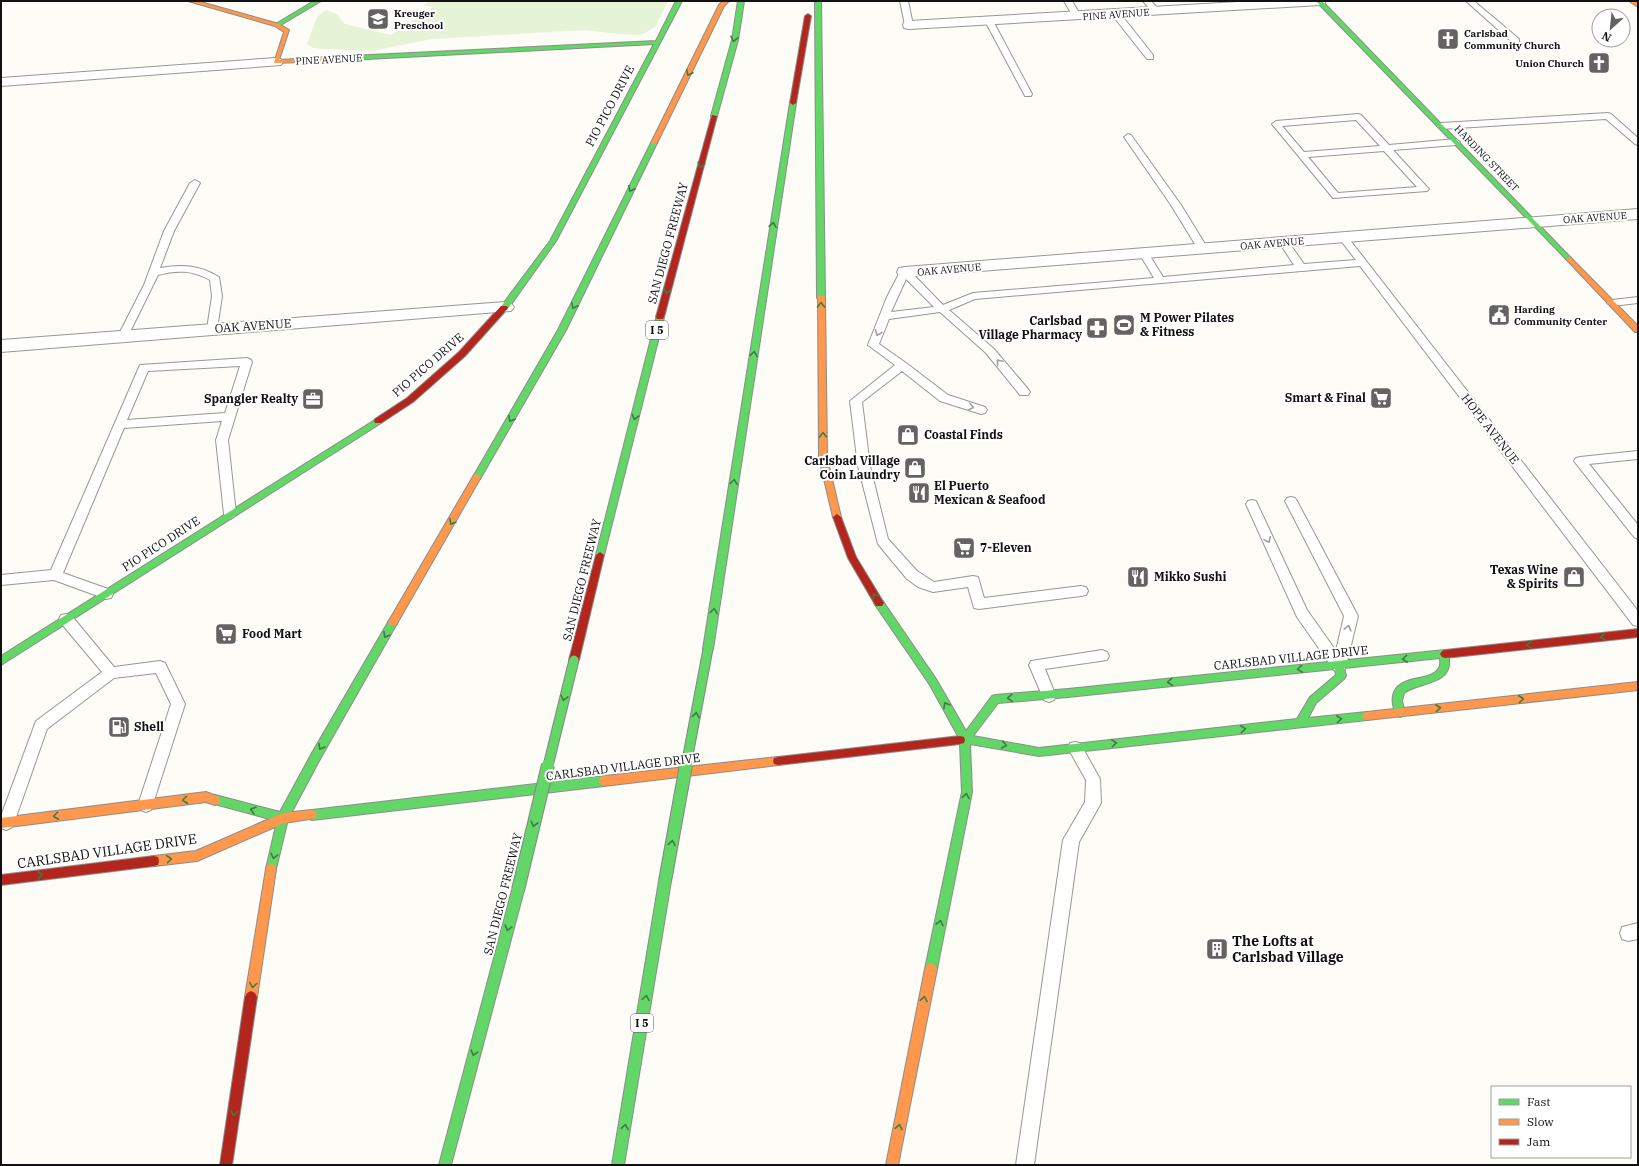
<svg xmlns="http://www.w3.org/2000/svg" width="1639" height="1166" font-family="'IBM Plex Serif',serif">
  <rect width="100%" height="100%" fill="#fdfcf7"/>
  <path fill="#e7f3d7" d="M429,1H668L656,26L645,33L638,35L618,34L585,30L432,39L372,51L323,49L313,48L307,44L317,17L326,10L337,14L345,24L391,35L433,7L424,5Z"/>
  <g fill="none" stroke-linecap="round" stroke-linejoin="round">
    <g stroke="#979795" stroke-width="2">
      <path id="lane" d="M900,1H908L913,25L912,27H906L905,25Z
        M1064,1H1072L1081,16L1080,18H1074Z
        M1143,1H1151L1160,11L1156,13H1153Z
        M1466,1H1474L1519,39V43H1513Z
        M1113,12H1119L1153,55V59H1147L1113,16Z
        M986,19H989L993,21L1032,94L1031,96H1025L1024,94L985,21Z
        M1608,113L1611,114L1638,138V145L1635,144L1606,119L1441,129L1437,126L1441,123Z
        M1358,114L1361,115L1389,145L1456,139L1460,142L1456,145L1393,150L1427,187L1429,189L1427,191L1333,198L1272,124L1276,121ZM1356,120L1380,146L1304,152L1282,126ZM1384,151L1417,187L1338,193L1308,157Z
        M1128,134L1131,135L1181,205L1208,249L1206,251H1200L1198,249L1171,205L1124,137Z
        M195,180L200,183L174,231L160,268C182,264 199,265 219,277L222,296L217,329L212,332L207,329L212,296L210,280C192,270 177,270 158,275L128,336L127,338H119L118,336L144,285L164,231L190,183Z
        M1343,234L1346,235L1638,611V626L1633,625L1360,266L975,299L949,310L994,349L1028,389L1030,392L1028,395H1020L986,353L940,312L889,319L879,344L906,363L948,395L985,407L987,410L985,413L981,414L940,401L902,371L862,402L870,466L888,539L917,571L934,582L973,576L978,577L984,598L1081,586L1086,587L1088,591L1086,595L1081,596L979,609L974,608L968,587L933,592L918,587L907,579L878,544L858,466L850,401L895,365L868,345L887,297L901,270H909L943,305L973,293L1154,278L1139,253L1144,250L1147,251L1163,277L1294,265L1279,242L1284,239L1287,240L1304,264L1356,260L1338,237ZM906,279L934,307L891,312Z
        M1638,297V303L1612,306L1607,303L1612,300Z
        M247,358L251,360L252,362L228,440L236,514L234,517L230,519L226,517L224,514L216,440L222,421L124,428L63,573L111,590L113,594L111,598L106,599L54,580L1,585V575L51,570L140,365ZM240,366L225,413L127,420L148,371Z
        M1638,451V459L1589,464L1638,525V539L1634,537L1574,461L1576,458L1580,457Z
        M1291,497L1295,498L1297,501L1358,616L1346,666L1344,670L1339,672L1334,670L1297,617L1246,504L1248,501L1252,500L1256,501L1307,610L1336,651L1344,616L1285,501L1287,498Z
        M66,614L71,615L114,667L160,661L165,663L185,704L151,810L146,812L141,810L138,805L171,704L156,673L114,678L47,729L14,823L11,828L6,830L1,828V816L36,721L102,672L61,623L59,619L61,615Z
        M1102,650L1107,652L1109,656L1107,660L1045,669L1056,696L1054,700L1049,702L1044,700L1029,665L1031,661Z
        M1075,742L1080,743L1100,779L1101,803L1079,842L1034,1165H1016L1063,840L1085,802L1086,780L1068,748L1070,743Z
        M1638,923V939L1628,941L1622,939L1620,933L1622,927Z"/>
    </g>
    <g stroke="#979795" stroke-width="2">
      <path id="street" d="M1256,1H1326L1324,4L1320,5L909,29L904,28L903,25L904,22L909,21Z
        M276,58L281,59L283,62L281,65L1,86V78Z
        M1638,209V219L905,277L899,276L897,272L899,268L905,267Z
        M505,302L511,303L514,307L511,311L1,352V340Z"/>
    </g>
    <g stroke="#8e8d8b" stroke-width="2">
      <path id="fast" d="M314,1H321L279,26L274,25Z
        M676,1H682L556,241L507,310H504L500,308L550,241L654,44L329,61L326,59L329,57L656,41Z
        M738,1H744L738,40L717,116L714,118L711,116L732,40Z
        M815,1H821L825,298L821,300L817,298Z
        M1316,1H1322L1571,258V260H1567Z
        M793,101L796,103L713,649L711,652L708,653L705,652L703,649L790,103Z
        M654,141L657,143L566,330L480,479H474L473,477L558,330L651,143Z
        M657,315H663L664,317L604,555L600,558L596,555Z
        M378,418L382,421L381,423L1,665V656Z
        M879,599L882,600L936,679L966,731L992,696L995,695L1068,689L1445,650L1448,651C1450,655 1449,656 1449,660C1452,685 1417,682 1404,693L1402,701L1405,713L1403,716L1400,717L1397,716C1393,708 1391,700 1394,692C1403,674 1431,682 1439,668C1441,665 1440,662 1440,658L1344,668L1346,676L1344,679L1316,703L1308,718L1367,712L1370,713L1372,716L1370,719L1367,720L1039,756L970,744L972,792L937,969L935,973L931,975L927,973L925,969L962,792L960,744L956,743L955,740L958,736L930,685L876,606L874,603L876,600ZM1335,669L1336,675L1310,697L1297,719L1039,748L973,736L998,703L1068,697Z
        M393,618L396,619L398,622L396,625L320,759L288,819L275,873L271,874L267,873L266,869L277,821L211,803L210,800L211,797L215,795L280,812L312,753L390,619Z
        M604,776L608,778L609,781L608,784L604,786L312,820L308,818L307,815L308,812L312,810Z
        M665,876L669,877L671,881L624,1165H612L659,881L661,877Z
        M518,885L522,886L524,890L451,1165H439L512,890L514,886Z"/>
    </g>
    <g stroke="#8e8d8b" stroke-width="2">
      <path id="slow" d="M188,1H197L279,24L289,30L279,60L329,57L332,59L329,61L274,63L284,32L275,26Z
        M723,1H729L724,6L657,143L652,144L651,143L719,5Z
        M1629,1H1635L1638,3V7Z
        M1569,257L1571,258L1638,326V332H1635L1567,260L1566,259Z
        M818,296H824L825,298L827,458L841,517L837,520L833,517L819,458Z
        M477,474L481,477L396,625H390L388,622L390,619L474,475Z
        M1638,682V690L1367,720L1364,719L1362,716L1364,713L1367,712Z
        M778,757L782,758L783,761L782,764L778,765L604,786L600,784L599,781L600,778L604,776Z
        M206,792L219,797L220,800L219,803L215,805L206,802L1,828V818Z
        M312,810L316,812L317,815L316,818L284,823L197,861L154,866L150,865L149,861L150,857L154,856L196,851L283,813Z
        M271,864L275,865L276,869L257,997L255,1001L251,1003L247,1001L245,997L266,869L267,865Z
        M931,963L935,965L937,969L898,1165H886L925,969L927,965Z"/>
    </g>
    <g stroke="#8e8d8b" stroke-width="2">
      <path id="jam" d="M808,14L811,16L796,103L793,105L790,103L805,16Z
        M712,115L717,116L664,317L663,319H657L656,317Z
        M501,306H507L508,308L465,356L413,402L381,423H375L374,421L375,419L407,398L459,352Z
        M837,514L841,517L856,557L882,600L884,603L882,606H876L848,558L833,517Z
        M600,552L604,555L579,660L577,663L574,664L571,663L569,660L596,555Z
        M1638,629V637L1445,658L1442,657L1440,654L1442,651L1445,650Z
        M960,736L964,737L965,740L964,743L960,744L778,765L774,764L773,761L774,758L778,757Z
        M154,856L158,857L159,861L158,865L154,866L1,885V875Z
        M251,991L255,993L257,997L232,1165H220L245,997L247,993Z"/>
    </g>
    <use href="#lane" fill="#fffffe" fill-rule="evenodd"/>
    <use href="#street" fill="#fffffe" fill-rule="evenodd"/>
    <use href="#fast" fill="#63d668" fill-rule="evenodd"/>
    <use href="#slow" fill="#ff974d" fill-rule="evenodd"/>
    <use href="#jam" fill="#b3261e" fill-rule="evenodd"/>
    <g stroke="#858482" stroke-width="11" stroke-linecap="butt">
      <path id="fast-bridge-far1" d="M548,766L574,660
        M686,766L708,649"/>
    </g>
    <g stroke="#858482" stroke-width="14" stroke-linecap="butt">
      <path id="fast-bridge" d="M665,881L686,765
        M518,890L548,765"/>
    </g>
    <use href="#fast-bridge-far1" stroke="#63d668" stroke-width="9"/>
    <use href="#fast-bridge" stroke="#63d668" stroke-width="12"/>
  </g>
  <defs><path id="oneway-chevron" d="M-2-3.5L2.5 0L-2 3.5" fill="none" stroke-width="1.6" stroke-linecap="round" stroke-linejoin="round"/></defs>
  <g stroke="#3e7d41">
    <use href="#oneway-chevron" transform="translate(734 39) rotate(102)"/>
    <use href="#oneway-chevron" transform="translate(689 73) rotate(116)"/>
    <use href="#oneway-chevron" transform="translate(701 165) rotate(105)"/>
    <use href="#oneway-chevron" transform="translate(631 189) rotate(116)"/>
    <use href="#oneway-chevron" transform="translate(773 225) rotate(-81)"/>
    <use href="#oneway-chevron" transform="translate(667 291) rotate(104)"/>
    <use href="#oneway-chevron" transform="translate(821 305) rotate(-91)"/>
    <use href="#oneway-chevron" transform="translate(574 306) rotate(116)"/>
    <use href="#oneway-chevron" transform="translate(754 354) rotate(-81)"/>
    <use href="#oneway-chevron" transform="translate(635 417) rotate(104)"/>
    <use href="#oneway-chevron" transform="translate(511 419) rotate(120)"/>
    <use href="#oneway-chevron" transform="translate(823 435) rotate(-91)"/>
    <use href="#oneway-chevron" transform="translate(734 482) rotate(-81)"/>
    <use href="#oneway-chevron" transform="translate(452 522) rotate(120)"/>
    <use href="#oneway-chevron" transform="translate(875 596) rotate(-123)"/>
    <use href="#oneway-chevron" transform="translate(714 611) rotate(-81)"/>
    <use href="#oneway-chevron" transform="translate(386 635) rotate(120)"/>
    <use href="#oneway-chevron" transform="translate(1603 637) rotate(173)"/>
    <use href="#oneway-chevron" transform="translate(1529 645) rotate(174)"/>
    <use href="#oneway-chevron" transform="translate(1405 659) rotate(174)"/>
    <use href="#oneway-chevron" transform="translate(1300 669) rotate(174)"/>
    <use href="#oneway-chevron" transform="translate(1170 682) rotate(174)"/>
    <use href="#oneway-chevron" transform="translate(564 698) rotate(104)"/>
    <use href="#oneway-chevron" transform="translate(1010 698) rotate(178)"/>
    <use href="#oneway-chevron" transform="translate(1521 699) rotate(-6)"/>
    <use href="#oneway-chevron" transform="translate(946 705) rotate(-120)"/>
    <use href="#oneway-chevron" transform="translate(1438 708) rotate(-6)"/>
    <use href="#oneway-chevron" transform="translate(696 715) rotate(-80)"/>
    <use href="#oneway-chevron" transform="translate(1339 719) rotate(-6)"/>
    <use href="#oneway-chevron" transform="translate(1243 729) rotate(-6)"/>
    <use href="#oneway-chevron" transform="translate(1114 743) rotate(-6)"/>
    <use href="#oneway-chevron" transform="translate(1004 745) rotate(10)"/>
    <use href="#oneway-chevron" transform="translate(321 747) rotate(120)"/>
    <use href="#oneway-chevron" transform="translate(966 796) rotate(-81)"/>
    <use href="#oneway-chevron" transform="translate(185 800) rotate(173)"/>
    <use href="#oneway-chevron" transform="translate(253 810) rotate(-165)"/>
    <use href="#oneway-chevron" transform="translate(56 816) rotate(173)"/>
    <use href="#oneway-chevron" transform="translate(534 824) rotate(104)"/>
    <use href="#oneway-chevron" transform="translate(672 843) rotate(-80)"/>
    <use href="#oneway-chevron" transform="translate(274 856) rotate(103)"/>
    <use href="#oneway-chevron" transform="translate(169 859) rotate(-7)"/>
    <use href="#oneway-chevron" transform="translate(40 875) rotate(-7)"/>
    <use href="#oneway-chevron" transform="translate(940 923) rotate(-78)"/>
    <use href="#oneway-chevron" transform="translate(508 928) rotate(105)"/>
    <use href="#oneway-chevron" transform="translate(253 985) rotate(98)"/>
    <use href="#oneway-chevron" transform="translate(646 998) rotate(-81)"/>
    <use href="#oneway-chevron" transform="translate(924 999) rotate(-79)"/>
    <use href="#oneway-chevron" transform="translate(474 1053) rotate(105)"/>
    <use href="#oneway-chevron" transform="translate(234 1113) rotate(98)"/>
    <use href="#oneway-chevron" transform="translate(625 1127) rotate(-81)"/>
    <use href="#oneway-chevron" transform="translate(899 1127) rotate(-79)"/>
  </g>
  <g stroke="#a0a09f">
    <use href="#oneway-chevron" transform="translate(878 333) rotate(112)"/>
    <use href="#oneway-chevron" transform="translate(999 362) rotate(-131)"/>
    <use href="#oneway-chevron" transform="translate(971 407) rotate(14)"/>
    <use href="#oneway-chevron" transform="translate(1268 540) rotate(66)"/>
    <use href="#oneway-chevron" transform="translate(1348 628) rotate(-75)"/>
  </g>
  <defs>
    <g id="school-square" transform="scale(1.15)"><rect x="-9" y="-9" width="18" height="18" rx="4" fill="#646362" stroke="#fff"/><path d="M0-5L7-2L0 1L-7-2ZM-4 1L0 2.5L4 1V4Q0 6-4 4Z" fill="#fff"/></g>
    <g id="church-square" transform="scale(1.15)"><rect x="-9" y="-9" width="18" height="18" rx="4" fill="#646362" stroke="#fff"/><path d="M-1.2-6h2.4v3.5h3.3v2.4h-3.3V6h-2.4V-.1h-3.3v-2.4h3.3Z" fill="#fff"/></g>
    <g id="civic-square" transform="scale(1.15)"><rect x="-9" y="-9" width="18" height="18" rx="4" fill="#646362" stroke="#fff"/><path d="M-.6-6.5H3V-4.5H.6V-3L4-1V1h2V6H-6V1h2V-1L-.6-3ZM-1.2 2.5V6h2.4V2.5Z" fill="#fff"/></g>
    <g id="stadium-square" transform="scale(1.15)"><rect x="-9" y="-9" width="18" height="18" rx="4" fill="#646362" stroke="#fff"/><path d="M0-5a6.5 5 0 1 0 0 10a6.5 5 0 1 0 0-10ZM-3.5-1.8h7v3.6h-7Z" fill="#fff"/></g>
    <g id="pharmacy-square" transform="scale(1.15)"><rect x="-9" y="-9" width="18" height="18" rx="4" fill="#646362" stroke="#fff"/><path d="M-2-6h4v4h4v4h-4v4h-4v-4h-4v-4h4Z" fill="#fff"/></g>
    <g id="supermarket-square" transform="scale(1.15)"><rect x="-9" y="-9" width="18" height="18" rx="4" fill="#646362" stroke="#fff"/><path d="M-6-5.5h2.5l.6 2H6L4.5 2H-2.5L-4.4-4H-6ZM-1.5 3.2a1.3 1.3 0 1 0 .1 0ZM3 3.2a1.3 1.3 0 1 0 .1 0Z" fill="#fff"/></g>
    <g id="office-square" transform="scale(1.15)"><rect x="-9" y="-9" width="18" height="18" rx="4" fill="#646362" stroke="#fff"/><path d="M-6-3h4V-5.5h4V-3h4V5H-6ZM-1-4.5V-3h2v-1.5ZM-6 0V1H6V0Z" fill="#fff"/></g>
    <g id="shop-square" transform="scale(1.15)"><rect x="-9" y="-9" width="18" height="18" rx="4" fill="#646362" stroke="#fff"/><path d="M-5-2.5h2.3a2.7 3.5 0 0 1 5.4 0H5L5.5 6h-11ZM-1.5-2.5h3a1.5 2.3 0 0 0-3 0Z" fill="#fff"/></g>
    <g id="restaurant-square" transform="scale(1.15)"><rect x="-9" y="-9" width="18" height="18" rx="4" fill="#646362" stroke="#fff"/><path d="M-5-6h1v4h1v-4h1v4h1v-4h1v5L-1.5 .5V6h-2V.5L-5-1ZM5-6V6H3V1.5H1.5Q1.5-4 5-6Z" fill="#fff"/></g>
    <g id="fuel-square" transform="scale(1.15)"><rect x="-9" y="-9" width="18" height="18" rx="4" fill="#646362" stroke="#fff"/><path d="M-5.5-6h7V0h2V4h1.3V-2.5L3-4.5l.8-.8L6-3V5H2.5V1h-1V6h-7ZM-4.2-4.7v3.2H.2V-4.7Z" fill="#fff"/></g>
    <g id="building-square" transform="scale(1.15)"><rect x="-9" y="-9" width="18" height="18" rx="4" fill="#646362" stroke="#fff"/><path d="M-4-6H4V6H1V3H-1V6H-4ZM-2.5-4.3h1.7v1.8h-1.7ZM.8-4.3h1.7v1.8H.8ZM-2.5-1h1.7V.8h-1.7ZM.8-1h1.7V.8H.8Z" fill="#fff"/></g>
  </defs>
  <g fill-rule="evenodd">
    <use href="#school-square" x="378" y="19"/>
    <use href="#church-square" x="1448" y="39"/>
    <use href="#church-square" x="1599" y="63"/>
    <use href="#civic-square" x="1499" y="315"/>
    <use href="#stadium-square" x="1124" y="325"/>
    <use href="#pharmacy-square" x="1097" y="328"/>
    <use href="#supermarket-square" x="1381" y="398"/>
    <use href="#office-square" x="313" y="399"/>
    <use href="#shop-square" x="908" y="435"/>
    <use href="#shop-square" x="915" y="468"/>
    <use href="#restaurant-square" x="919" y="493"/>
    <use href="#supermarket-square" x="964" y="548"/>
    <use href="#restaurant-square" x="1138" y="577"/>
    <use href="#shop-square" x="1574" y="577"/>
    <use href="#supermarket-square" x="226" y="634"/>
    <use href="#fuel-square" x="119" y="727"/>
    <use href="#building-square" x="1217" y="949"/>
  </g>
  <g text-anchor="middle" stroke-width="4" stroke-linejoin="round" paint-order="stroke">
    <g font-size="10" font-weight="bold" fill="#111" stroke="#fff" text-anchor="start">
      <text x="394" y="17">Kreuger<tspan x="394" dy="12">Preschool</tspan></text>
      <text x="1464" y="37">Carlsbad<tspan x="1464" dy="12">Community Church</tspan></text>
      <text x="1584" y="67" text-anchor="end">Union Church</text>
      <text x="1514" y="313">Harding<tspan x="1514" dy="12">Community Center</tspan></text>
    </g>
    <g font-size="10" fill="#111" stroke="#fff">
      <text transform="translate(1116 14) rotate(-4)" y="4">PINE AVENUE</text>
      <text transform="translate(329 59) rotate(-3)" y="4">PINE AVENUE</text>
      <text transform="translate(1487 158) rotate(46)" y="4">HARDING STREET</text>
      <text transform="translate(1595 217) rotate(-4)" y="4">OAK AVENUE</text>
      <text transform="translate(1272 243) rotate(-5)" y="4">OAK AVENUE</text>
      <text transform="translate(949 269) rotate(-5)" y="4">OAK AVENUE</text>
    </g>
    <g fill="#fff" stroke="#585858" stroke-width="1">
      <rect x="646" y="321" width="22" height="18" rx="3"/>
      <rect x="631" y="1014" width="22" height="18" rx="3"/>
    </g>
    <g font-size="11" font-weight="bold" fill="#111">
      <text x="657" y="334">I 5</text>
      <text x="642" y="1027">I 5</text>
    </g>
    <g font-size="12" fill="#111" stroke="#fff">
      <text transform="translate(610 106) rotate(-62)" y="4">PIO PICO DRIVE</text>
      <text transform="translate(668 243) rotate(-75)" y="4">SAN DIEGO FREEWAY</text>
      <text transform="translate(253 326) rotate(-4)" y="4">OAK AVENUE</text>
      <text transform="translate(428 365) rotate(-41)" y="4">PIO PICO DRIVE</text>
      <text transform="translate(1490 429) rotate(52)" y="4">HOPE AVENUE</text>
      <text transform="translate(161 544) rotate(-33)" y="4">PIO PICO DRIVE</text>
      <text transform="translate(582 580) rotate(-76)" y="4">SAN DIEGO FREEWAY</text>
      <text transform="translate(1291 658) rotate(-6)" y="4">CARLSBAD VILLAGE DRIVE</text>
      <text transform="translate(623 767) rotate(-7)" y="4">CARLSBAD VILLAGE DRIVE</text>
      <text transform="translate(503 894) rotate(-76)" y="4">SAN DIEGO FREEWAY</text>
    </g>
    <g font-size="12" font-weight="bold" fill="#111" stroke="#fff" text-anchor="start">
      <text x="1140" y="322">M Power Pilates<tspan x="1140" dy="14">&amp; Fitness</tspan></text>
      <text x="1082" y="325" text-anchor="end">Carlsbad<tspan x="1082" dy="14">Village Pharmacy</tspan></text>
      <text x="1366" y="402" text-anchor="end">Smart &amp; Final</text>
      <text x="298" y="403" text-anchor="end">Spangler Realty</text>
      <text x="924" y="439">Coastal Finds</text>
      <text x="900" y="465" text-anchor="end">Carlsbad Village<tspan x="900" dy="14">Coin Laundry</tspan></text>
      <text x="934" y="490">El Puerto<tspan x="934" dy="14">Mexican &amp; Seafood</tspan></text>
      <text x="980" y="552">7-Eleven</text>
      <text x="1558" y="574" text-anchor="end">Texas Wine<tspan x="1558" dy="14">&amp; Spirits</tspan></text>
      <text x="1154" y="581">Mikko Sushi</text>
      <text x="242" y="638">Food Mart</text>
      <text x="134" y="731">Shell</text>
    </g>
    <g font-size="14" fill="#111" stroke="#fff">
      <text transform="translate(107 851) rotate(-8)" y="5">CARLSBAD VILLAGE DRIVE</text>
    </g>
    <g font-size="14" font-weight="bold" fill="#111" stroke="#fff" text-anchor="start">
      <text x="1232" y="946">The Lofts at<tspan x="1232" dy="16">Carlsbad Village</tspan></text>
    </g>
  </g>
  <rect width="1639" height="1166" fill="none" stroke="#111111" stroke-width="4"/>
  <rect x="1491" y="1086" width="140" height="72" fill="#ffffff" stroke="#a0a0a0"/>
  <rect x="1499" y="1099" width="20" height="6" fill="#63d668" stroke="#a0a0a0"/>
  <text x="1527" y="1106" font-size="12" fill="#111111">Fast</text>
  <rect x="1499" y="1119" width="20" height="6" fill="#ff974d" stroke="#a0a0a0"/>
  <text x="1527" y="1126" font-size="12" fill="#111111">Slow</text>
  <rect x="1499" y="1139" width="20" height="6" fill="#b3261e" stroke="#a0a0a0"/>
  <text x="1527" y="1146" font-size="12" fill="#111111">Jam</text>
  <g transform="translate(1611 28) rotate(207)"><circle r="19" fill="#ffffff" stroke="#a0a0a0"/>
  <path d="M0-3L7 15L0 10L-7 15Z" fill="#646362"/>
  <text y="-6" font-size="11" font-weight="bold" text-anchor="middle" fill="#111111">N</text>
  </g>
</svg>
